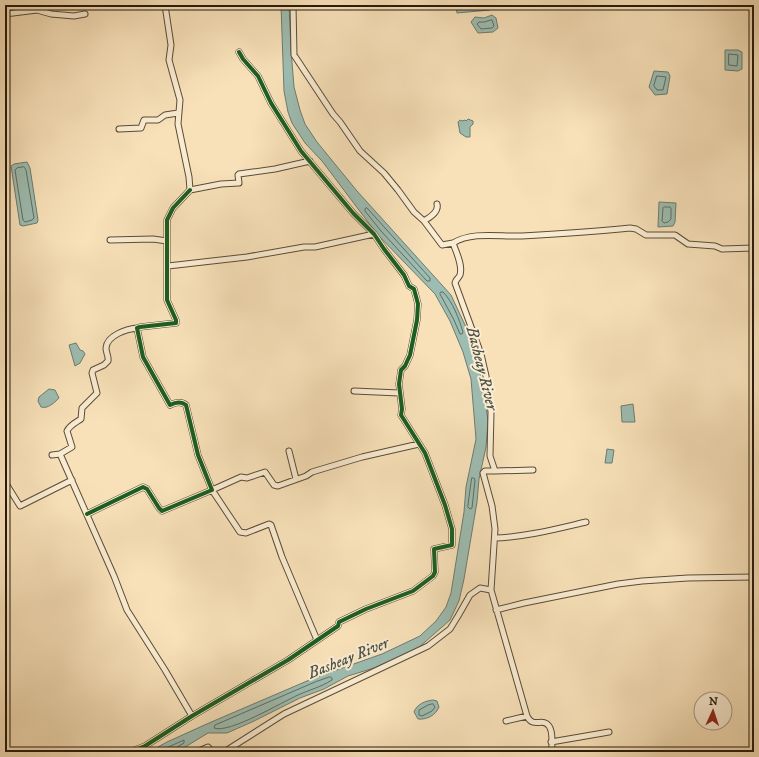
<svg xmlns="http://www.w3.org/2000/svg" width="759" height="757" font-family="'IM FELL DW Pica',serif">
  <rect width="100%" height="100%" fill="#f8e1b9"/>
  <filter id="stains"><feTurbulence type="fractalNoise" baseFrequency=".005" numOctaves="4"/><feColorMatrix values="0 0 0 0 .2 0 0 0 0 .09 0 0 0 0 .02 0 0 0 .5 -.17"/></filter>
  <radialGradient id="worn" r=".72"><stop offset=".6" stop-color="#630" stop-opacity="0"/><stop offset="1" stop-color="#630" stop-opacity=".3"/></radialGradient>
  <path fill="#9dbdb2" stroke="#6d7c70" d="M281,5H289L291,50L294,87L300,110L305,124L317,142L357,191L451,295L465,325L477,359L484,393L488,421L486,447L479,479L477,502L464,579L459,601L450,620L417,649L374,668L348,676L324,689L300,698L252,722L227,733H208L177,752H149L167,742L209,723L314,678L382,654L420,636L436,621L446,607L451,593L464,512L466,487L476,439L471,379L463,352L450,321L435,294L377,234L322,161L305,143L292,123L288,112L284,91Z
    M456,5H489L490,10L457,13Z
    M492,15L496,18L498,28L493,32L478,33L471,22L475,17L484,18Z
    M725,50H738L742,52V69L738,71L725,70Z
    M654,71L668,72L670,76L667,94L655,95L649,87Z
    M468,119L473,121V124L470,127V137H466L460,133L458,122L460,120L462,121L465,120L466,121Z
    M27,162L30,168L38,220L37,223L23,226L20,225L11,166L14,164Z
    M659,202L676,203L675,222L673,226L658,227Z
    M76,343L80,350L83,351L85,354L80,363L75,366L69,345Z
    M49,389L55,390L59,398C54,403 48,409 41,407L38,401L39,397Z
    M633,404L635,422H622L621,406Z
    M607,449L614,450L612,463H605Z
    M433,700L437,701L439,707C436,715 427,720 418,719L414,712C417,704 425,701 433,700Z"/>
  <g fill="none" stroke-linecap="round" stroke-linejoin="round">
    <path stroke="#616c60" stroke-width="1" d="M492,20L494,26L492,28L481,29L477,24L479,22H484Z
      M729,54L738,55L737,66L729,65Z
      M657,76L666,77L663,90H657L654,86Z
      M24,167L26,170L34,218L32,220L25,222L23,220L15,170L17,168Z
      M664,207H670L671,208V219L668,222L664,223L662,221L663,208Z
      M367,208L430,278V281H427L381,231L365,211V209Z
      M441,292H443C453,302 459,319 463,332L462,334H460L454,320L440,294Z
      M472,478H474L475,480L472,508L470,509L468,507Z
      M330,677L332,678V680C321,687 309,690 298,695C282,702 229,734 214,728L215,725L315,682Z
      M433,704L435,707L432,711L422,716L419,715V710L428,705Z
      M157,752L184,740V743L177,747L176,752"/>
    <g stroke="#5a4c38" stroke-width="7">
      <path id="minor" d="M165,5L171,45L169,60L180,100L178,124L189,177L190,190L221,184L239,183L238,175L239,174L275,169L310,161
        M293,5L294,55L333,114L340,122L360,151L384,173L398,190L414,212L424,221L442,245L453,243C456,252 463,265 460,275C458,279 456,279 455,283L481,354L486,376L491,412L490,456L495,471L533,470
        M5,14L37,10L51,14L74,16L85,14
        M119,129L141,128L144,120H158L165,115L178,113
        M424,221C430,217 439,212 437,204
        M110,240L153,239L167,241
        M453,243C473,231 500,237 522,236C559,234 594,232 630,228L636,229L646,235H675L688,244L715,246L722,249L754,248
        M168,266L247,257L304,247H315L374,234
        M354,391L399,393
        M289,451L296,479
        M60,454L72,447L67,431C70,425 75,423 81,419L82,408L97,393L92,373L93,370L104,365L108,361C109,357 106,353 106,348C107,335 127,329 137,328
        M52,455L60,454L114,576L127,610L165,670L192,716
        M495,471H485L483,473L492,506L495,529L491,590L527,716C533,729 543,717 549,726C554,733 551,744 552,752
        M5,482L20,506L72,480
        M87,514L143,487L147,489L159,508L162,511L212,490L198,455L186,405C181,401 176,402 170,405L143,357L137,328L140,327L176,323V320L167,300V220L173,208L190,190
        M495,538C526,537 556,529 586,522
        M496,610L524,603L618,584L642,581L688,578L754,577
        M317,640L282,557L271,525L269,524L246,533L240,532L212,490L241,477L247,478L265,472L274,485L278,486L306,476L312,472L362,457L419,444
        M506,721L527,716
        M551,742L609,732
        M130,752L145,746L192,716L288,660L338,626L339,622L366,609L413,591L433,576L435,572L434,549L452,545V529L445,505L425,453L401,415L402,409L399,384L401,370L405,366L410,355L417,320L418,304L414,289L409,286L404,275L384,249L374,234L353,213L301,151L271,103L258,76L243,59L239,52
        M196,752L208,747L213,752
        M224,752L284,714L428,646L450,629L458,616L470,595L480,588L491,590"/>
    </g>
    <use href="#minor" stroke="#faecd2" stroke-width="5"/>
    <g stroke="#faecd2" stroke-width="6">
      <path id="cycleway" d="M87,514L143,487L147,489L159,508L162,511L212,490L198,455L186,405C181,401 176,402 170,405L143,357L137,328L140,327L176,323V320L167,300V220L173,208L190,190
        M130,752L145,746L192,716L288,660L338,626L339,622L366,609L413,591L433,576L435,572L434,549L452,545V529L445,505L425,453L401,415L402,409L399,384L401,370L405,366L410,355L417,320L418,304L414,289L409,286L404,275L384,249L374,234L353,213L301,151L271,103L258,76L243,59L239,52"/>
    </g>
    <use href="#cycleway" stroke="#1b5e20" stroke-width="4"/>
  </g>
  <g text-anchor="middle" stroke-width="4" stroke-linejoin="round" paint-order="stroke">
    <g font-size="16" font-style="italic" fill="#4f5347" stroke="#faecd2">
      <text transform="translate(483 368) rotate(76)" y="6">Basheay River</text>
      <text transform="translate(348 657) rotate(-22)" y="6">Basheay River</text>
    </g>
  </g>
  <rect width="759" height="757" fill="none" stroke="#f8e1b9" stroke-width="20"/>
  <rect x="6" y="6" width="747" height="745" fill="none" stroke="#251a0d" stroke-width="2"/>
  <rect x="10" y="10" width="739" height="737" fill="none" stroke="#251a0d"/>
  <g transform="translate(713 711) rotate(3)"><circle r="19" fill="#faecd2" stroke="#a59883"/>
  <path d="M0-3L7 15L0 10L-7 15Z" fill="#8f2418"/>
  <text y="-6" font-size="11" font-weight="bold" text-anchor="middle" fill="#251a0d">N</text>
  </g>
  <rect width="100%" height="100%" filter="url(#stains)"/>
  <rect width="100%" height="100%" fill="url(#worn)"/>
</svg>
